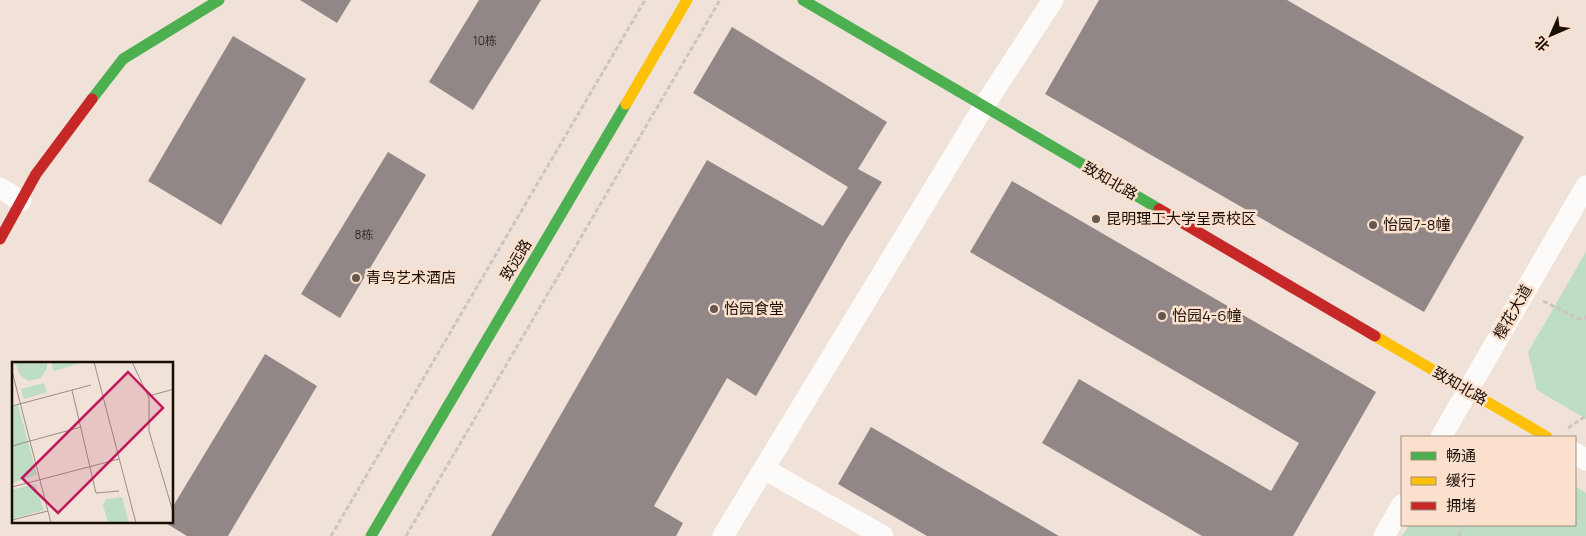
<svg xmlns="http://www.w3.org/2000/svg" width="1586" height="536" font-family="Manrope,'Noto Sans SC',sans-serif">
  <rect width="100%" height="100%" fill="#f0e2d8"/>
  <path fill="#bdddc5" d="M1586,252V419L1537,390L1528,352Z
    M1575,486L1586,493V536H1402L1409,525H1575Z"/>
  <path fill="#918787" d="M300,0H351L337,23Z
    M479,0H541L473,110L429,82Z
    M1099,0H1287L1524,137L1424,312L1045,94Z
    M732,27L887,122L858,169L882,182L846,240L756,396L727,378L654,506L683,523L676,536H491L707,160L823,226L848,187L693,93Z
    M233,36L306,79L221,225L148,181Z
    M388,152L426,175L340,318L301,294Z
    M1012,181L1376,392L1293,536H1202L1042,443L1079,379L1271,491L1299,443L970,252Z
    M265,354L317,386L228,536H187L164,522H172V508Z
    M871,427L1059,536H927L838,484Z"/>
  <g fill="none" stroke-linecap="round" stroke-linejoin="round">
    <path stroke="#ccc6c3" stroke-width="3" stroke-dasharray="5 2.5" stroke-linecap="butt" d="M1543,301L1579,319L1586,317
      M1568,428L1586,416
      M331,536L645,0
      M406,536L720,0
      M1459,536L1462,525"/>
    <path stroke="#fdfbf9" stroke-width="21" d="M0,188L21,201
      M1441,437L1586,186
      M1575,453L1586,460
      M764,469L883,536
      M723,536L984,106L1053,0
      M1384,536L1402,505"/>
    <path stroke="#4caf50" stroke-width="11" d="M803,0L1159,209
      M92,99L123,59L219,0
      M371,536L626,104"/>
    <path stroke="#ffc107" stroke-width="11" d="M626,104L687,0
      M1375,336L1547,437"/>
    <path stroke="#c62828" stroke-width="11" d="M1159,209L1375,336
      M0,239L36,174L92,99"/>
  </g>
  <g fill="#645850" stroke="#fbe0cd" stroke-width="2">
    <circle cx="1096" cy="219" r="5"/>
    <circle cx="1373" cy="225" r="5"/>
    <circle cx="356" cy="278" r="5"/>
    <circle cx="714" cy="309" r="5"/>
    <circle cx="1162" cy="316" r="5"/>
  </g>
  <g text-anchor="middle" stroke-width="5" stroke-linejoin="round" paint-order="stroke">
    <g font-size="12" fill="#372c26">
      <text x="485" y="45">10栋</text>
      <text x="364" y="239">8栋</text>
    </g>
    <g font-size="15" fill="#190e06" stroke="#fbe0cd">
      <text transform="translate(1110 181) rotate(30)" y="5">致知北路</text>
      <text transform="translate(516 260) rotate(-59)" y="5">致远路</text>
      <text transform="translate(1513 312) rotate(-60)" y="5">樱花大道</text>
      <text transform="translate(1460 386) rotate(30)" y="5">致知北路</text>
    </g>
    <g font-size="15" fill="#190e06" stroke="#fbe0cd" text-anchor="start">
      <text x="1106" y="224">昆明理工大学呈贡校区</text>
      <text x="1383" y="230">怡园7-8幢</text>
      <text x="366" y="283">青鸟艺术酒店</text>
      <text x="724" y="314">怡园食堂</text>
      <text x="1172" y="321">怡园4-6幢</text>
    </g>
  </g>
  <g transform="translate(12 362)">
    <rect width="161" height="161" fill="#f0e2d8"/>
    <path d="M3,0H35V6L29,16L17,19L8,13ZM39,0H72L42,9ZM32,21L35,30L12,37L9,27ZM6,43L25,113L0,121V45ZM23,122L32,148L0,157V128ZM110,135L117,161H96L91,143L94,137Z" fill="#bdddc5"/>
    <path fill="none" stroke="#9a8d84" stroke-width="1" d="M82,0L124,161M120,0L137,36V69L162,153M0,9L39,161M60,28L84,131L107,129M137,34L162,27M0,44L79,23M0,84L69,65M0,125L107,97M0,158L36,149"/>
    <path fill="#c2185b" fill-opacity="0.15" stroke="#c2185b" stroke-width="2.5" d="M116,10L151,46L46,151L10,116Z"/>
    <rect width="161" height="161" fill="none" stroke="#190e06" stroke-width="2.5"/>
  </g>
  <rect x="1401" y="436" width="175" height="90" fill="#fbe0cd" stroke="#a18c7d"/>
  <rect x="1411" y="452" width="25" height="8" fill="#4caf50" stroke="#a18c7d"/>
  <text x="1446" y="461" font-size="15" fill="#190e06">畅通</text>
  <rect x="1411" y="477" width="25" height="8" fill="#ffc107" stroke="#a18c7d"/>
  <text x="1446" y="486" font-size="15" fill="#190e06">缓行</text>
  <rect x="1411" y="502" width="25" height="8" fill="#c62828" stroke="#a18c7d"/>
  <text x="1446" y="511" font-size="15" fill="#190e06">拥堵</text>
  <g transform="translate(1551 35) rotate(225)" stroke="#fbe0cd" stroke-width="4" paint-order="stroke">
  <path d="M0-4L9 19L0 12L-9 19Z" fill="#190e06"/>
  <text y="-8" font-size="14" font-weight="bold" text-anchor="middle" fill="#190e06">北</text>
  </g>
</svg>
